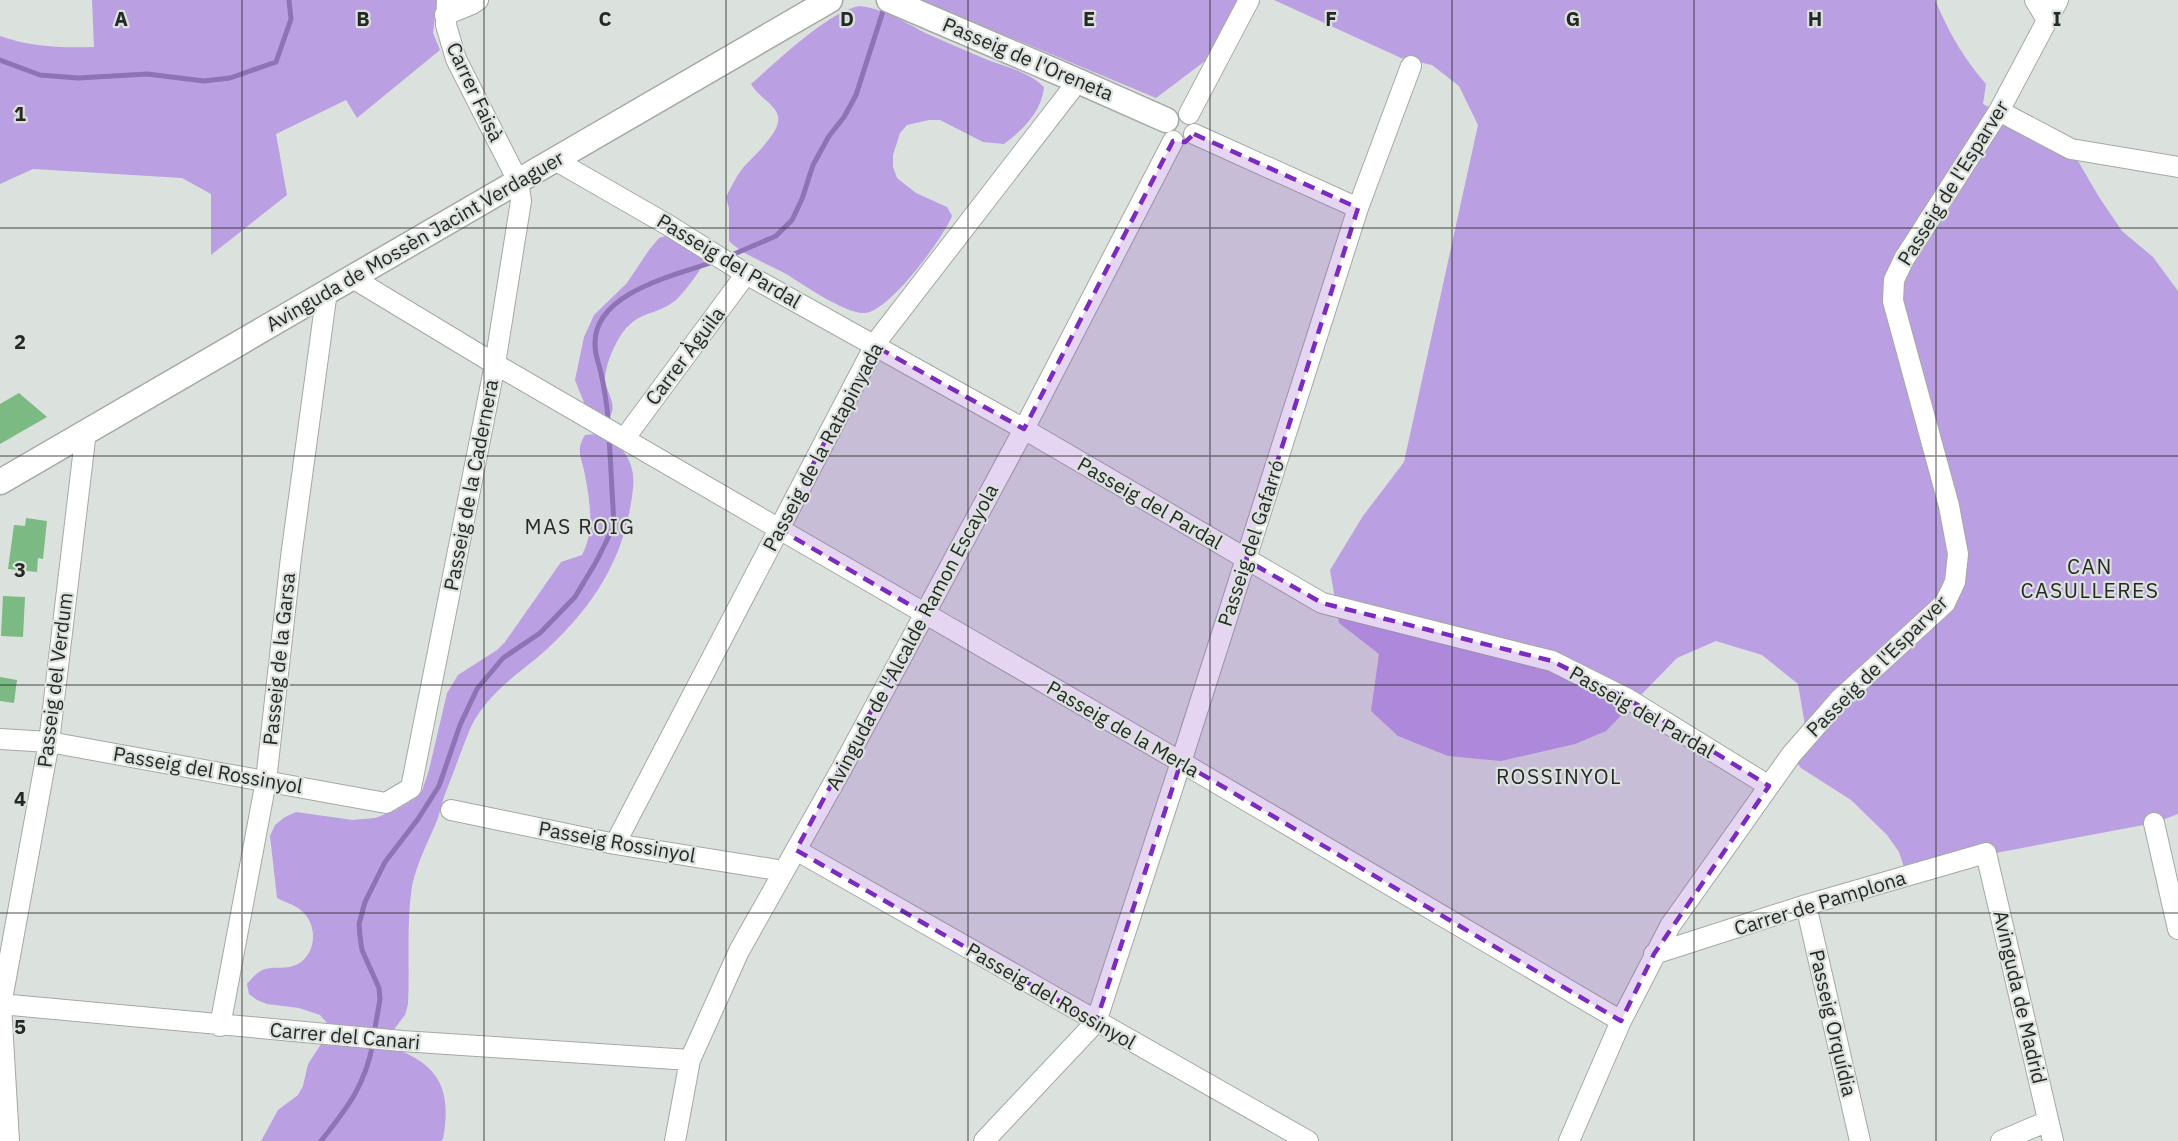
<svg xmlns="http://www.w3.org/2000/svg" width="2178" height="1141" font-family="'IBM Plex Sans',sans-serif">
  <rect width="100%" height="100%" fill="#dbe1dc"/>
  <path fill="#bb9fe3" d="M92,0H437L433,33L440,50L357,118L346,100L276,134L287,195L211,255V194L182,178L33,169L0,184V36C30,47 62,48 94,47Z
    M921,0H1237L1209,58L1156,98Z
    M1274,0H1935C1950,34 1962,56 1986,84L1983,104L2071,149L2099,197L2122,231L2153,257L2178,291V814L2154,823L1905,870L1899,852L1887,835L1851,800L1801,768L1791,755L1807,737L1798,684L1762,655L1716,641L1677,658L1606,731L1575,744L1501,761L1448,756L1398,736L1371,711L1379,654L1339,623L1330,570L1363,516L1404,462L1478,125L1459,86L1432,65L1401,58Z
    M860,6C887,9 908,25 932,36C949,43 966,51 983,58C1004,67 1027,70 1044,87C1042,111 1023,130 1004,144L983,142L940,120H929L907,125L900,133L893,155V167L897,178L916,193L947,207L952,216C943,238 890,311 865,313C848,315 803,285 788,275C769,264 744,256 729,241V208L726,197C731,187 736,177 742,169C752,157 782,132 778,116C775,104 758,97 751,84C775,63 830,10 860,6Z
    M665,236H670L704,257V263C700,271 683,294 676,300C654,318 638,308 619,338C612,350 606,365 605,378C605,392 619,404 609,418H603L585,405L575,380L584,337L594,315L627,283L649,250L659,238Z
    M596,434C622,441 636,462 633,488C626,559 591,611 538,657C513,677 484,698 470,729C461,751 453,774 444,797C441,805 440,814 436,823C427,844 417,863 412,886C406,925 410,964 408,1004L405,1015L392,1032L398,1050C443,1067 451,1095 443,1139L441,1141H261L278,1110L298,1095L303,1086L308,1064L327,1035L328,1024L320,1015L299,1008L267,1004L257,1000L249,994L247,984C252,978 258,971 265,969C276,966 287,970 298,964C318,952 318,921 298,908C292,904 284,902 277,898L270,836L275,825L285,817L296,812L353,820L375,818L396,810L414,799L422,791L429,770L447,693L458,675L497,650L505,642L561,562L582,555C595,531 590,502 585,475C582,458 575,451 585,435Z"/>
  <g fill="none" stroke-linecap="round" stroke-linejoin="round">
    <path stroke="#8e73b5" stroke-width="5" d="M0,60L40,75L78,78L147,74L204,81L230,78L276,62L291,19L289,0
      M727,257L776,236L792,220L802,199L813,165L829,136L844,117L856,95L885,5
      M608,423C608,406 604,389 601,373C599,364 595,355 595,345C593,292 677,275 716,261
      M374,1034L380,999L379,988L362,950L360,936L359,924L365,902L385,862L418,819L439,786L460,725L477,689L503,658L540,633L575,597L596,562L614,526L609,435
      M321,1141C347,1108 365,1086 373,1043"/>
  </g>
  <path fill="#7bba82" d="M19,393L47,417L0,444V404Z
    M26,518L47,521L43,559L38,558L37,572L8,569L14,525L25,526Z
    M3,596L25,597L23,637L1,636Z
    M0,677L17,680L14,703L0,701Z"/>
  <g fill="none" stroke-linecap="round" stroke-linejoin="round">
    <g stroke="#a4a9a4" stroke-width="22">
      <path id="minor" d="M2035,0L2047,20
        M445,15L472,4L478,0
        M1999,111L2071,149L2178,167
        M1189,114L1249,0
        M1194,134L1358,208
        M555,160L668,225L746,274L1024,429L1322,603L1552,661L1628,699L1769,786
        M351,277L495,364L1181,762L1621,1021
        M624,439L746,274
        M0,739L49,742L386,803L411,788L495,364L521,201L518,181L456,59L446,25L447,0
        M451,810L615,844L784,871
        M2154,823L2178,929
        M615,844L877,341L1078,81
        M796,850L1308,1141
        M1806,905L1860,1141
        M1654,954L1806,905L1986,853L2053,1141
        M0,1004L402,1041L690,1060
        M220,1026L266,781L291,557L327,291
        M9,1141L1,1005L49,742L86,431
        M675,1141L690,1060L739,951L842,768L1024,429L1173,141
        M984,1141L1096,1022L1181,762L1358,208L1411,66
        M1569,1141L1621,1021L1670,926L1791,755L1839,700L1945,603L1955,582L1958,554L1949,506L1893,301L1894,280L1904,259L1999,111L2058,0
        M2001,1141L2048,1121"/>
    </g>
    <g stroke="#a4a9a4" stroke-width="27">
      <path id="tertiary" d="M889,0L1078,81L1166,120
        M0,482L830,0"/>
    </g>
    <use href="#minor" stroke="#fff" stroke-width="20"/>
    <use href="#tertiary" stroke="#fff" stroke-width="24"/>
  </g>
  <path fill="#7b2cbf" fill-opacity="0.2" stroke="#7b2cbf" stroke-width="4.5" stroke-dasharray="12 8" stroke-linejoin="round" d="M1194,134L1358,208L1246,560L1322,603L1552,661L1628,699L1769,786L1654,954L1621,1021L1181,762L1096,1022L796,850L924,613L779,529L875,346L1024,429L1173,141L1185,142Z"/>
  <path fill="none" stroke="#262826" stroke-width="1.5" stroke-opacity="0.55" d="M242,0V1141M484,0V1141M726,0V1141M968,0V1141M1210,0V1141M1452,0V1141M1694,0V1141M1936,0V1141M0,228H2178M0,456H2178M0,685H2178M0,913H2178"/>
  <g text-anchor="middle" stroke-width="4.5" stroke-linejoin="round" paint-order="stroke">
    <g font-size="20" fill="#262826" stroke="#dbe1dc">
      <text transform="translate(1028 59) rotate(23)" y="7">Passeig de l'Oreneta</text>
      <text transform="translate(475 92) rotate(65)" y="7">Carrer Faisà</text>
      <text transform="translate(1953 183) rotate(-58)" y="7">Passeig de l'Esparver</text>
      <text transform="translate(415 241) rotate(-30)" y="7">Avinguda de Mossèn Jacint Verdaguer</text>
      <text transform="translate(729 261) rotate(31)" y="7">Passeig del Pardal</text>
      <text transform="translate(685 356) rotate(-53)" y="7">Carrer Àguila</text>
      <text transform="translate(823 447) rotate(-62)" y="7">Passeig de la Ratapinyada</text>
      <text transform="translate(471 485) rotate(-79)" y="7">Passeig de la Cadernera</text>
      <text transform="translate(1150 503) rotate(30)" y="7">Passeig del Pardal</text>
      <text transform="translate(1251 543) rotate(-72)" y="7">Passeig del Gafarró</text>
      <text transform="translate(912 637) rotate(-62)" y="7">Avinguda de l'Alcalde Ramon Escayola</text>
      <text transform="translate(279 659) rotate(-84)" y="7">Passeig de la Garsa</text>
      <text transform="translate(1877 666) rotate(-45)" y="7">Passeig de l'Esparver</text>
      <text transform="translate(55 680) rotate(-83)" y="7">Passeig del Verdum</text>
      <text transform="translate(1642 712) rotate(30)" y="7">Passeig del Pardal</text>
      <text transform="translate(1123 729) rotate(30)" y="7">Passeig de la Merla</text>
      <text transform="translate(208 770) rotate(10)" y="7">Passeig del Rossinyol</text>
      <text transform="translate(617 842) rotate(10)" y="7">Passeig Rossinyol</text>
      <text transform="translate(1820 903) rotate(-17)" y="7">Carrer de Pamplona</text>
      <text transform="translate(1051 996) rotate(30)" y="7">Passeig del Rossinyol</text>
      <text transform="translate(2020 997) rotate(77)" y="7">Avinguda de Madrid</text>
      <text transform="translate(1833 1023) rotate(77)" y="7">Passeig Orquídia</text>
      <text transform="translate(345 1036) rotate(5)" y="7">Carrer del Canari</text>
    </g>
    <g font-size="21" letter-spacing="1.5" fill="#262826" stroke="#dbe1dc">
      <text x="580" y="534">MAS ROIG</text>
      <text x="2090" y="574">CAN<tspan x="2090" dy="24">CASULLERES</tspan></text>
      <text x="1559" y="784">ROSSINYOL</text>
    </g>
  </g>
  <g font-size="20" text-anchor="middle" font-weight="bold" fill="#262826" stroke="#dbe1dc" stroke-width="4.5" stroke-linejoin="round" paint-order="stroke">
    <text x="121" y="26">A</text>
    <text x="363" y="26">B</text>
    <text x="605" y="26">C</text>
    <text x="847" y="26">D</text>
    <text x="1089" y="26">E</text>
    <text x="1331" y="26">F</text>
    <text x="1573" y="26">G</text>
    <text x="1815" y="26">H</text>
    <text x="2057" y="26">I</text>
    <text x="20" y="121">1</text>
    <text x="20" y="349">2</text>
    <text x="20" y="577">3</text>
    <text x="20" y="806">4</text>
    <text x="20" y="1034">5</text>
  </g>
</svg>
